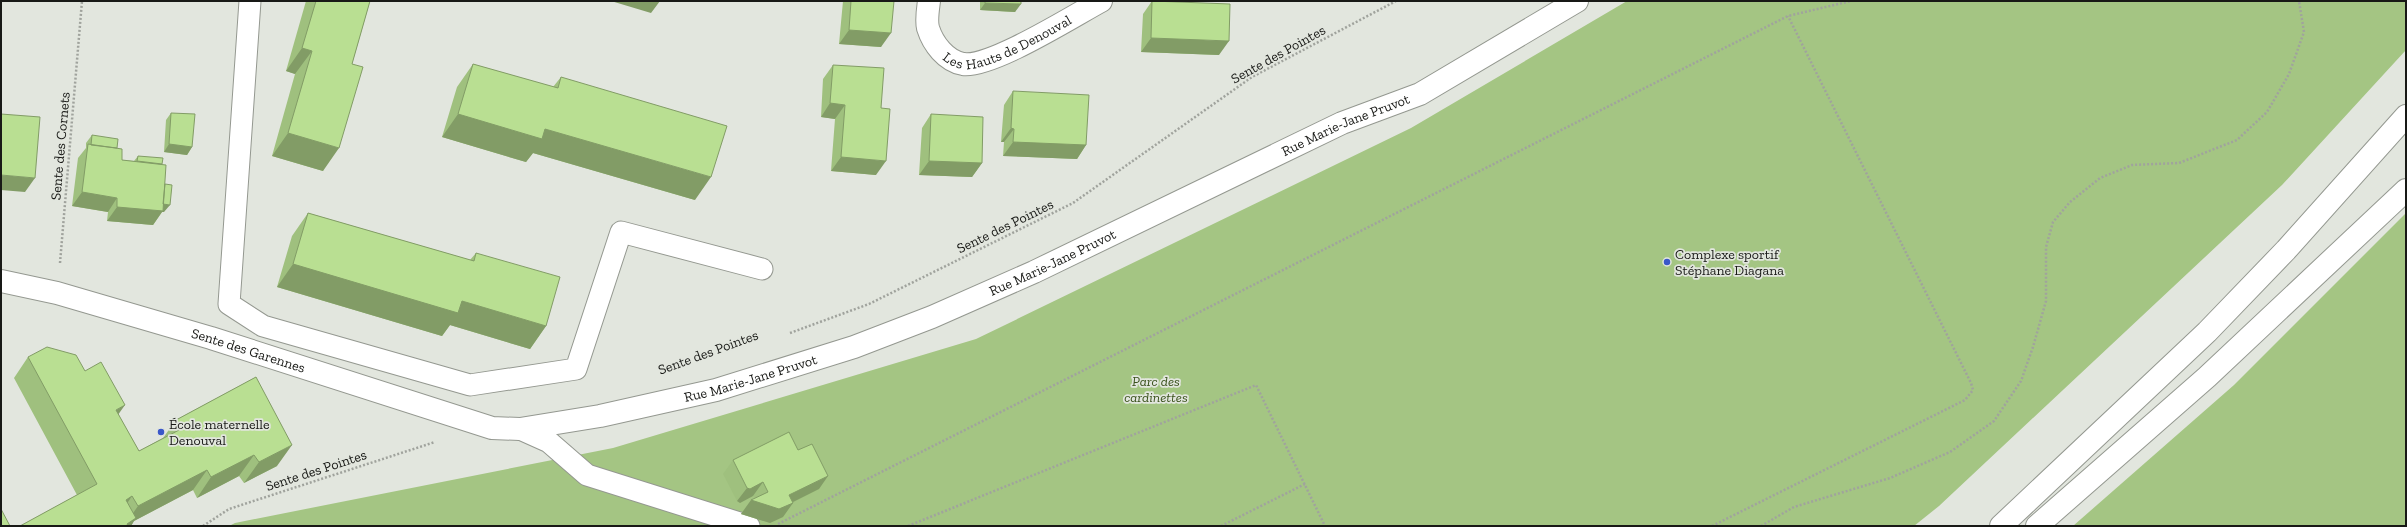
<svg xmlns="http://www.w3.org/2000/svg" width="2407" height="527" font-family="'Zilla Slab',serif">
  <rect width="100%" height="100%" fill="#e2e6de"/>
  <path fill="#a4c583" d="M1627,1H2406V50L2282,185L1939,506L1914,526H229L235,523L613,448L976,339L1411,128Z
    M2406,213V526H2073L2234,385Z"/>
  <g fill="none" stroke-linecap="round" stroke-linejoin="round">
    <g stroke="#949890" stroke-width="23">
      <path id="service" d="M250,1L229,304L263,326L470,385L576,369L621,232L762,269
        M520,429L549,442L587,475L749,526"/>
    </g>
    <g stroke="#949890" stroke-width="24">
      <g id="minor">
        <path id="s1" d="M929,1C928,9 926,20 928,28C933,44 946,61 963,64C991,68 1073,16 1101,1"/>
        <path id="s2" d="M1,281L57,293L211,338L492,428L520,429L600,416L716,390L854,347L932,317L1034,272L1342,123L1420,94L1577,1"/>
      </g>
    </g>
    <g stroke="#949890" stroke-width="24">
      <path id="secondary" d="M2001,526L2207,332L2286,250L2406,116
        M2037,526L2207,377L2406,190"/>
    </g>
    <path stroke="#a0a39d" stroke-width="2.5" stroke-dasharray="2 2" stroke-linecap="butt" d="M60,263L82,1
      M790,333L869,304L1073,203L1252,77L1396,1
      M778,524L1788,16L1851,1
      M203,526L229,509L435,442
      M908,526L1256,385L1325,526
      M1221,526L1305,484
      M1712,526L1965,400L1973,390L1971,383L1788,16
      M1761,526L1794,507L1890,478L1950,452L1994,421L2021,381L2033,347L2046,301V247L2053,222L2070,202L2100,178L2132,165L2179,163L2237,140L2267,112L2289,74L2304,32L2299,1"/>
    <use href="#service" stroke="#fff" stroke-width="21"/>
    <use href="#minor" stroke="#fff" stroke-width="22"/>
    <use href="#secondary" stroke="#fff" stroke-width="22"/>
  </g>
  <path fill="#9fc07e" d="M306,1H370L352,64L323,171L272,156L295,74L286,71Z
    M843,1H894L881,47L839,44Z
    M980,1H1021L1015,12L980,10Z
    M1152,1H1165L1219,55L1141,52L1143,14Z
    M473,64L553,87L561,77L695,200L533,153L526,162L442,137L457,87Z
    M833,65L876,175L831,171L835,119L821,117L823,79Z
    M1013,91L1086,145L1077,159L1003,156L1004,142H1001L1004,105Z
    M171,113L192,147L187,155L164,152L166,120Z
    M931,114L982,163L972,177L919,175L922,128Z
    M92,135L117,148L122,160L134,161L138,156L162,164L165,184L164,212H162L153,225L107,221L108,212L72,206L78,158L86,148V143Z
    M308,213L470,260L476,253L546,326L530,349L450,325L442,336L277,287L292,236Z
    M28,357L85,371L118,414L139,451L163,438L176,420L256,377L277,466L244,483L239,476L197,498L193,490L134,521L131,526H20L77,495L14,378Z
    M798,450L828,476L819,489L792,503L783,517L770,523L741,514L755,498L753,496L740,503L737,501L723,474L733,460Z"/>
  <path fill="#829c66" d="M611,1H660L651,13Z
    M985,3L1021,4L1015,12L980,10Z
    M849,30L891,33L881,47L839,44Z
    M1151,38L1229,41L1219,55L1141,52Z
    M302,48L312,51L295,74L286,71Z
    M830,103L845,105L835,119L821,117Z
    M458,114L545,129L711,177L695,200L533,153L526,162L442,137Z
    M1011,128L1014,129L1004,142H1001Z
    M288,133L339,148L323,171L272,156Z
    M1013,142L1086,145L1077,159L1003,156Z
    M169,144L192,147L187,155L164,152Z
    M841,157L886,161L876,175L831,171Z
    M929,161L982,163L972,177L919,175Z
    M1,175L35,178L25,192L1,190Z
    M82,192L117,198L108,212L72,206Z
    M159,203L170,205L164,212H162L153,225L107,221L117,207Z
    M293,264L462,301L546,326L530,349L450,325L442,336L277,287Z
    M125,405L110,426L116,410Z
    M292,445L277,466L244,483L259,462Z
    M254,455L239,476L197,498L211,477Z
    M207,470L193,490L134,521L131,526H124L138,506Z
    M828,476L819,489L779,509L789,495Z
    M763,482L753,496L740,503L737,501L747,488Z
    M132,496L118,517L126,500Z
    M751,500L793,503L783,517L770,523L741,514Z"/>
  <path fill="#b9df92" stroke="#829c66" d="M316,1H370L352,64L363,67L339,148L288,133L312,51L302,48Z
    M851,1H894L891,33L849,30Z
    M985,1H1021V4L985,3Z
    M1152,1L1230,4L1229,41L1151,38Z
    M473,64L558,88L561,77L727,126L711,177L545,129L542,139L458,114Z
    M833,65L884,68L881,108L890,109L886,161L841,157L845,105L830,103Z
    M1013,91L1089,95L1086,145L1013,142L1014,129L1011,128Z
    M171,113L195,114L192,147L169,144Z
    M1,114L40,117L35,178L1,175Z
    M931,114L983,117L982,163L929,161Z
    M92,135L118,139L117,148L91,145Z
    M88,144L122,149V160L166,165L163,211L117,207V198L82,192Z
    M138,156L163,158L162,164L137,161Z
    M165,184L172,185L170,205L163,204Z
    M308,213L474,261L476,253L560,277L546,326L462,301L458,313L293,264Z
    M47,347L76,355L85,371L101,362L125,405L116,410L139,451L181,429L176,420L256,377L292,445L259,462L254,455L211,477L207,470L138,506L132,496L126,500L136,518L127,524L128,526H20L97,484L28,357Z
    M789,432L798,450L812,444L828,476L789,495L793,503L779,509L751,500L768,492L763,482L750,489L747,488L733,460Z
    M1,509L10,526H1Z"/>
  <g fill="#3a57c9" stroke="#e2e6de" stroke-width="1.5">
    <circle cx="1667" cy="262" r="4"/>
    <circle cx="161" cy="432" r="4"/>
  </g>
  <g text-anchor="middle" stroke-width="3.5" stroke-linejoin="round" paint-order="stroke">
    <g font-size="14" fill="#181916" stroke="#e2e6de">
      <text dy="5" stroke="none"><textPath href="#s1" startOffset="128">Les Hauts de Denouval</textPath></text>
      <text transform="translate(1278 54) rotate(-29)" y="5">Sente des Pointes</text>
      <text dy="5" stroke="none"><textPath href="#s2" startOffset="1425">Rue Marie-Jane Pruvot</textPath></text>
      <text transform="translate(60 146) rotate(-85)" y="5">Sente des Cornets</text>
      <text transform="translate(1005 226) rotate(-26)" y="5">Sente des Pointes</text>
      <text dy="5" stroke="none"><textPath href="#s2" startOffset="1101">Rue Marie-Jane Pruvot</textPath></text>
      <text dy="5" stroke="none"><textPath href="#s2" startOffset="257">Sente des Garennes</textPath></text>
      <text transform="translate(708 352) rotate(-20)" y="5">Sente des Pointes</text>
      <text dy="5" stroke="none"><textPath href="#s2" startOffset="777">Rue Marie-Jane Pruvot</textPath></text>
      <text transform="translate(316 470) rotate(-18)" y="5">Sente des Pointes</text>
    </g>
    <g font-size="14" fill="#181916" stroke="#e2e6de" text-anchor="start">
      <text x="1675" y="259">Complexe sportif<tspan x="1675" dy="16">Stéphane Diagana</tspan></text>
      <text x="169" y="429">École maternelle<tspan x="169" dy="16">Denouval</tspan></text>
    </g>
    <g font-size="14" font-style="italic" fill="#39511b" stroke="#e2e6de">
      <text x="1156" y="386">Parc des<tspan x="1156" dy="16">cardinettes</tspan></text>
    </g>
  </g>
  <rect width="2407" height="527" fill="none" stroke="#181916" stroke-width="4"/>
</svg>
